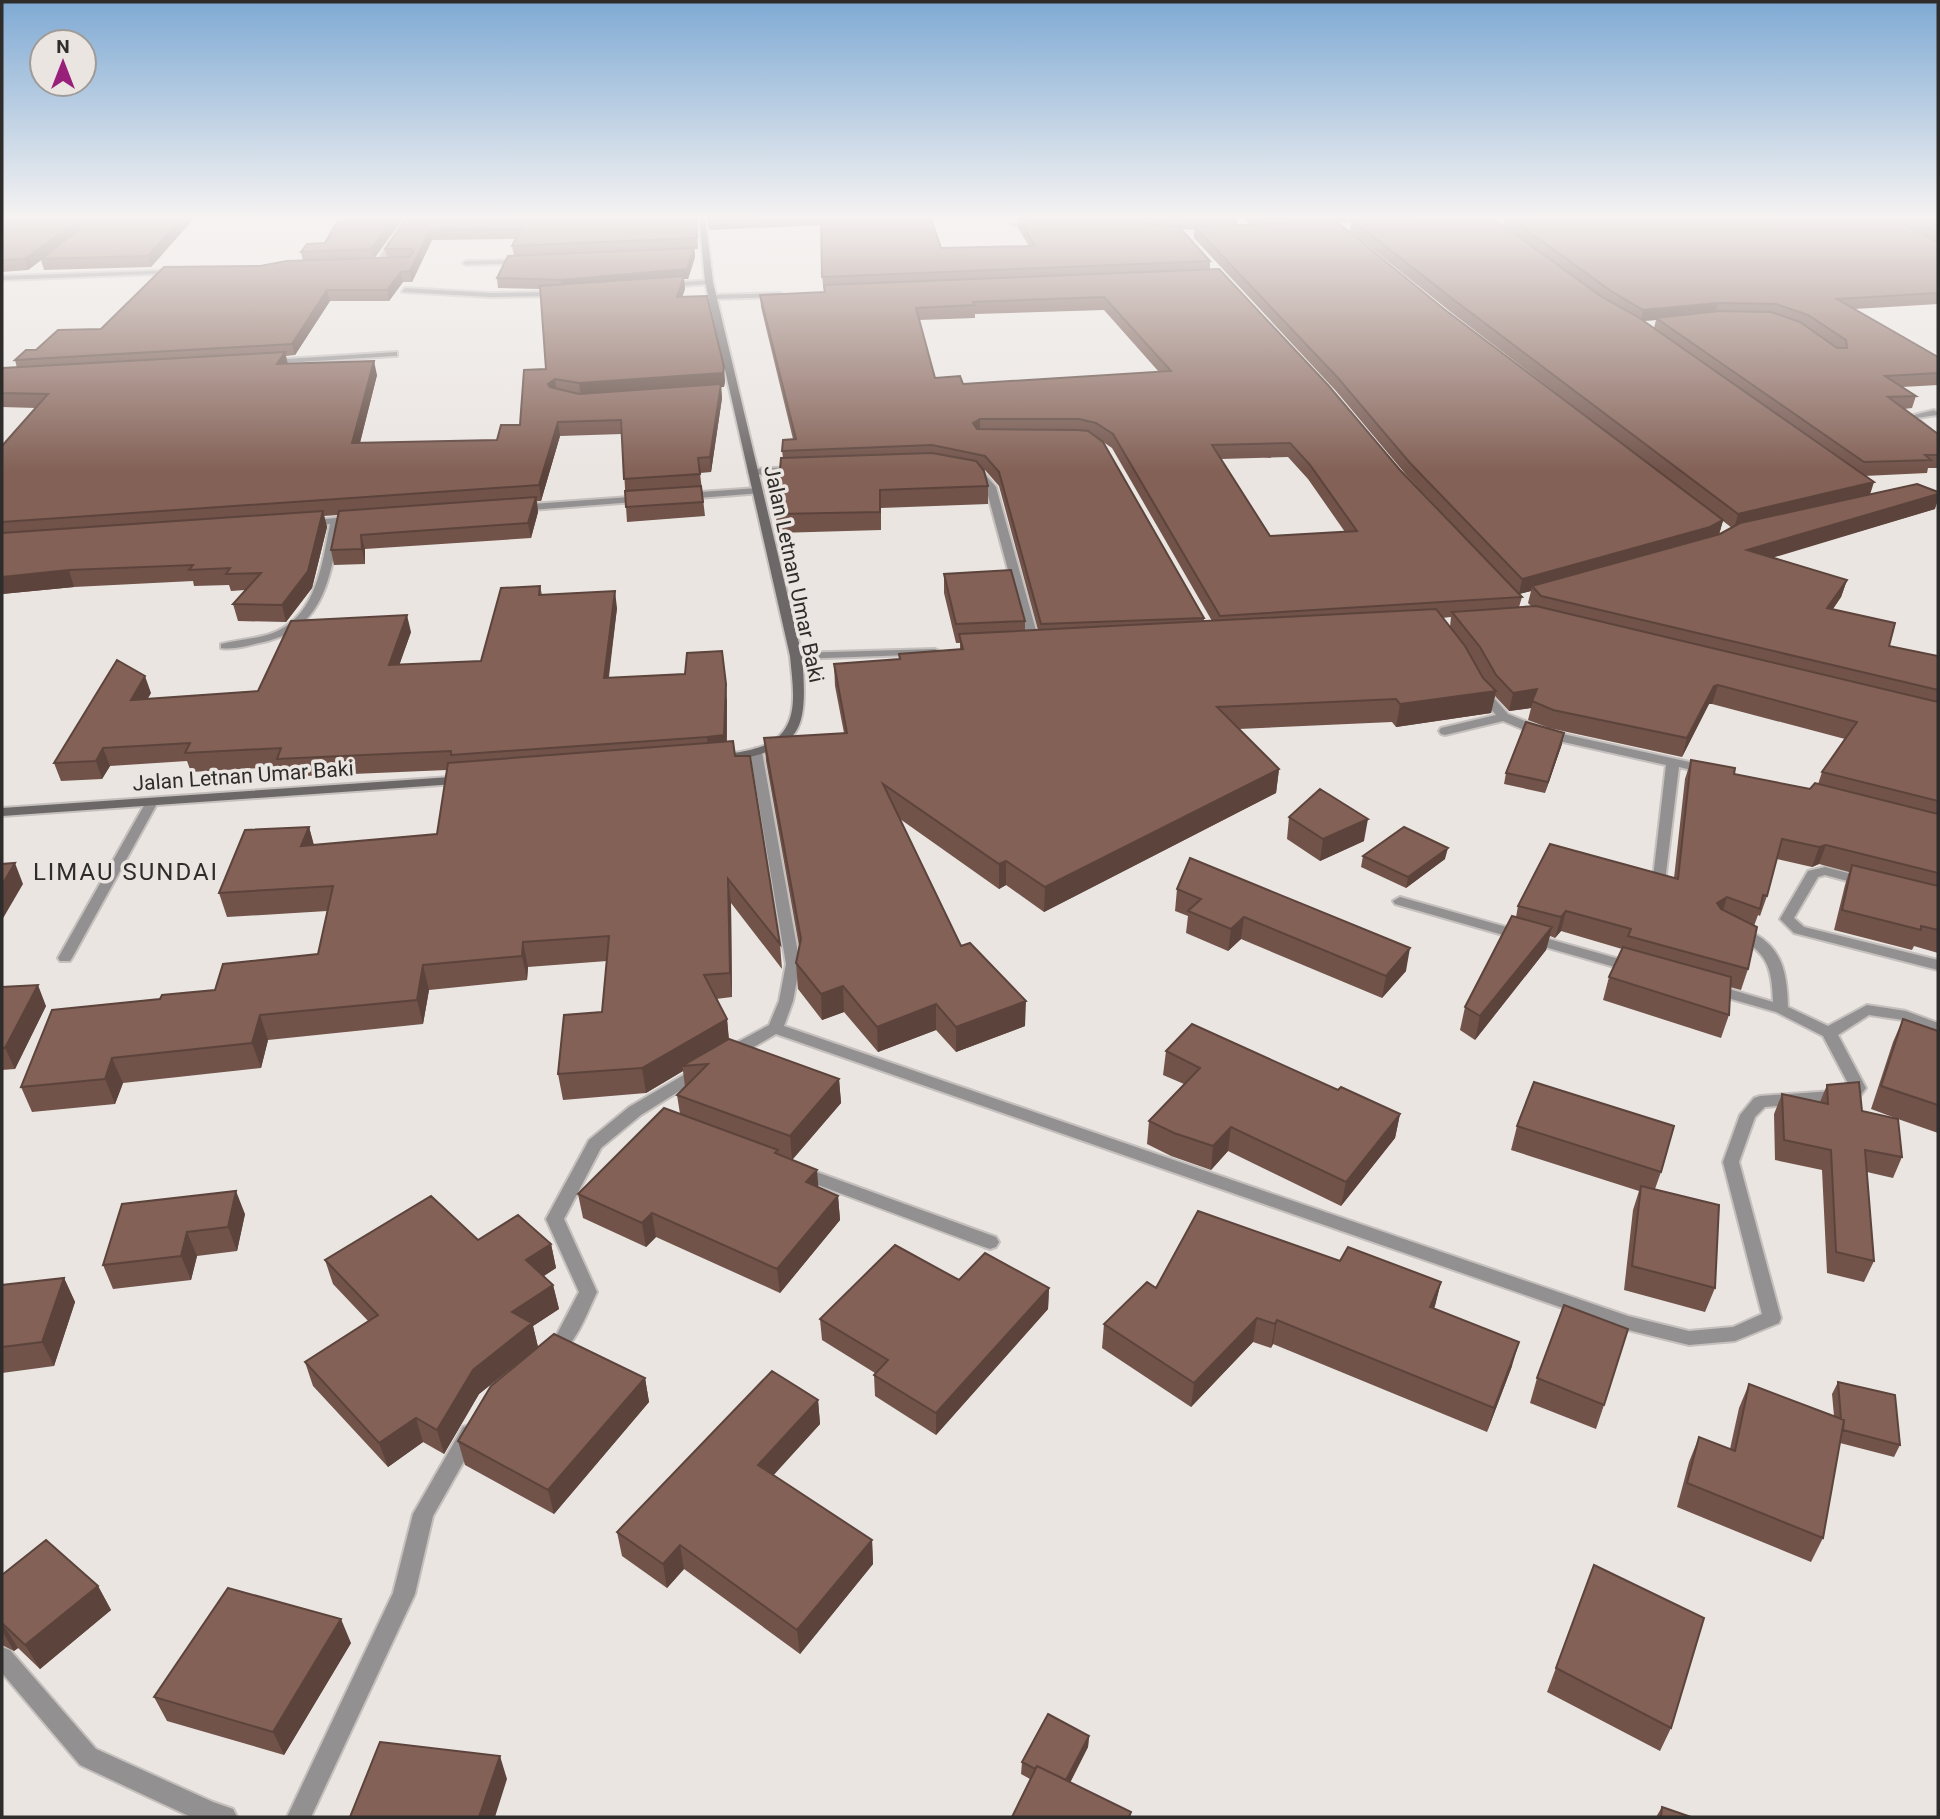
<svg xmlns="http://www.w3.org/2000/svg" width="1940" height="1819" font-family="Roboto,sans-serif">
  <rect width="100%" height="100%" fill="#eae5e1"/>
  <g fill="none" stroke-linecap="round" stroke-linejoin="round">
    <g stroke="#c5c0bd" stroke-width="4">
      <path id="street" d="M407,216H414L379,265H375Z
        M1036,220L1038,223L1013,226L1010,224Z
        M526,260L524,263L466,265L463,263L466,261Z
        M181,270L179,273L2,280V276Z
        M712,280L709,284L668,287L664,285L668,283Z
        M405,288L490,293L558,292L562,294L558,296L490,297L402,292Z
        M781,293V297H778L713,299L709,297L713,295Z
        M397,352V356H394L270,364L266,362L270,360Z
        M1934,410L1938,413L1937,415L1917,418L1938,437V444L1906,417Z
        M797,467L802,470L800,472L753,475L748,472L753,469Z
        M974,470L983,472L996,487L1041,648L1039,650L1035,651L1029,648L986,488L977,476L971,475V471Z
        M758,488L763,491L761,493L686,499L681,496L686,493Z
        M644,496L647,497V501L518,511L513,508L518,505Z
        M355,516L358,517V521L340,523C330,579 324,631 259,643C247,646 233,650 221,648V644C237,640 254,639 270,634C316,619 322,565 330,524L309,526L304,523L306,521Z
        M935,649L941,652L939,654L796,659L790,656L796,653Z
        M1482,688L1486,689L1508,714L1549,731L1712,767L1714,770L1712,773L1708,774L1679,767L1665,881H1655L1653,878L1666,765L1541,737L1503,721L1445,735L1441,734L1439,731L1441,728L1496,715L1476,691Z
        M756,748L762,752L800,964L793,1001L784,1026L1628,1316L1689,1331L1733,1327L1762,1314L1723,1162L1740,1115L1754,1098L1760,1096L1847,1090L1850,1087L1823,1036L1776,1012L1707,992L1705,989L1707,986L1712,984L1773,1002C1772,966 1767,952 1734,935L1732,932L1734,929C1742,927 1748,930 1755,934C1784,950 1787,977 1788,1007L1828,1026L1867,1005L1906,1011L1938,1023V1034L1903,1020L1869,1015L1838,1035L1866,1088L1858,1099L1765,1107L1755,1117L1739,1162L1781,1318L1779,1323L1735,1341L1689,1345L1620,1328L776,1034L735,1058H723L721,1054L723,1050L769,1025L779,1001L786,964L750,752Z
        M152,798L158,802L72,958L70,961H60L58,958L146,802Z
        M1825,867L1871,879L1873,882L1866,886L1825,875L1818,877L1794,918L1804,927L1938,960V970L1794,933L1780,919L1808,871Z
        M1400,897L1637,964L1639,967L1632,972L1395,904L1393,901Z
        M699,1066L705,1067L707,1071L705,1075L641,1115L601,1148L564,1219L597,1292C588,1310 570,1364 545,1355L543,1350L556,1336L579,1292L546,1219L589,1140L629,1107Z
        M800,1166L996,1237L999,1242L996,1247L990,1249L984,1247L794,1176L792,1172L794,1168Z
        M470,1425L477,1427L480,1433L433,1516L415,1594L311,1817H287L393,1593L413,1514L463,1427Z
        M2,1647L10,1650L96,1749L213,1802L233,1809L237,1817H191L80,1765L2,1673Z"/>
    </g>
    <g stroke="#c5c0bd" stroke-width="4">
      <path id="secondary" d="M699,216H705L713,282L802,656C809,738 800,749 719,763L713,759L715,756C731,753 747,752 763,746C802,731 793,690 790,656L705,282Z
        M465,776L471,780L469,783L2,816V808Z"/>
    </g>
    <use href="#street" fill="#939091" fill-rule="evenodd"/>
    <use href="#secondary" fill="#6c6868" fill-rule="evenodd"/>
  </g>
  <path fill="#71534a" fill-rule="evenodd" d="M2,216H196L151,267L44,270L41,260L28,270L2,272Z
    M405,216L374,258H387L385,249L408,216H696L698,249H694L695,257L688,279H684L685,289L682,297L725,381L724,387H721L722,398L711,472L700,473L705,516L627,522L626,507L622,434L560,436L541,501H537L538,512L531,538L365,549V564L334,565L331,550L338,515L324,516L327,527L312,588L286,622L238,621L233,604L245,590L231,591L229,585L194,586L193,581L74,587L2,594V446L36,408L2,407V370L17,368L15,360L36,350L101,329L260,266L303,261L301,252ZM516,239L512,246L514,256L497,278L498,288L540,289L546,369L520,425L497,440L360,443L377,375L288,364L286,356L295,355L330,301H389L403,282H412L432,240Z
    M707,216H930L941,248L1029,246L1018,228V219H1013L1011,216H1237L1238,225H1250L1241,216H1490L1503,225L1504,216H1938V304L1855,309L1938,357V385L1902,387L1916,396L1912,408L1904,409L1938,434V468H1928L1927,473L1864,476L1870,494L1935,509L1772,557L1847,580L1841,597L1833,609L1889,646L1938,656V953L1914,946L1912,950L1834,930L1845,885L1849,872L1819,864L1812,867L1777,859L1767,896L1760,916L1758,915L1754,926L1748,969L1741,990L1730,987L1729,1015L1721,1038L1603,1000L1609,977L1622,949L1561,931L1555,938L1550,936L1546,950L1475,1040L1460,1030L1465,1007L1516,917L1518,906L1674,878L1685,779L1691,760L1734,774L1810,789L1818,784L1822,772L1845,739L1712,704H1709L1682,757L1549,728L1528,720L1531,708L1509,711L1495,696L1491,713L1396,727L1392,722L1239,729L1279,769L1276,793L1044,912L1006,885L999,889L900,819L961,946L1025,1026L956,1052L936,1030L878,1052L844,1012L822,1020L798,989L796,963L799,946L766,761L764,738L844,733L835,686L834,664L899,659V654L960,649V643H956L944,593V574L1025,621V631L1038,630L999,486L985,470H982L988,486V504L881,508V530L777,533L776,514L783,458L782,451L793,439L761,307L760,295L824,292L822,277L821,225L709,230ZM1351,222L1350,231L1452,313L1603,429L1444,309L1339,223ZM1181,229L1194,230V238L1336,391L1408,477L1506,581L1210,269V261ZM1104,310L1159,372L963,384L935,378L919,320L975,318V314ZM1656,320L1654,328L1643,321ZM1096,437L1112,448L1212,621H1204V618ZM1288,457L1308,479L1345,532L1270,536L1221,459ZM1723,521L1732,528L1719,534ZM1531,591L1528,603L1531,606L1519,607L1522,597L1519,594ZM1451,617L1450,627L1442,618Z
    M540,586L542,595L617,608L609,677L727,701V742L735,756L780,944L782,969L731,903L732,997L716,999L727,1019L729,1039L839,1079L841,1103L792,1160L818,1188L838,1196L840,1220L780,1293L656,1237L646,1247L583,1218L578,1194L680,1114L677,1095L685,1087L683,1071L646,1093L563,1100L558,1074L602,1012L607,961L528,967L527,980L429,990L423,1024L268,1040L261,1068L123,1083L115,1104L32,1112L21,1087L160,999L215,990L318,954L327,911L227,917L219,893L309,827L314,845L437,834L447,770L282,777L279,767L191,772L187,761L110,766L102,779L61,781L54,763L151,693L147,699L258,691L411,632L399,665L481,661Z
    M1562,744L1545,793L1504,784L1506,773Z
    M1289,817L1364,841L1320,861L1287,839Z
    M1363,856L1445,859L1406,888L1361,867Z
    M1177,889L1406,971L1382,998L1241,939L1228,951L1186,933L1188,916L1175,911Z
    M2,987L46,1006L15,1069L2,1070Z
    M1903,1019L1938,1031V1133L1898,1119L1902,1157L1893,1178L1867,1172L1874,1261L1864,1282L1827,1273L1822,1170L1775,1160L1774,1114L1782,1094L1820,1102L1827,1085L1862,1111L1898,1119L1871,1109L1893,1042Z
    M1166,1051L1338,1090L1400,1114L1395,1138L1341,1206L1228,1151L1211,1170L1171,1156L1147,1144L1149,1121L1184,1084L1163,1075Z
    M1517,1126L1661,1172L1655,1189L1715,1288L1705,1312L1624,1290L1633,1210L1639,1191L1511,1150Z
    M122,1204L245,1214L237,1251L197,1256L191,1280L113,1289L103,1265Z
    M478,1240L551,1244L556,1268L544,1276L553,1285L559,1309L533,1326L538,1347L645,1378L649,1402L554,1514L465,1465L458,1441L533,1351L479,1394L444,1454L423,1442L388,1467L313,1386L305,1362L369,1322L333,1284L325,1260Z
    M1340,1261L1441,1282L1434,1308L1512,1366L1487,1432L1273,1344L1271,1348L1253,1342L1191,1407L1102,1348L1104,1324L1156,1288Z
    M64,1278L75,1302L54,1366L2,1373V1285Z
    M959,1280L1049,1288L1048,1309L936,1435L875,1396L874,1375L875,1373L822,1340L820,1319Z
    M1537,1378L1604,1405L1596,1429L1530,1403Z
    M1838,1382L1900,1445L1894,1457L1840,1443L1823,1538L1811,1562L1677,1507L1689,1462L1699,1437L1730,1449L1739,1408L1749,1384L1834,1416L1832,1394Z
    M818,1400L820,1424L773,1475L872,1540L873,1564L800,1654L684,1569L667,1588L622,1556L617,1532Z
    M1594,1565L1671,1728L1660,1751L1547,1692Z
    M2,1575L98,1586L111,1610L40,1669L18,1648L14,1651L2,1645Z
    M351,1643L284,1755L167,1721L154,1697Z
    M1089,1736L1088,1747L1070,1782L1030,1779L1021,1774L1022,1762Z
    M1662,1807L1691,1817H1656Z"/>
  <path fill="#5c443c" d="M184,216H196L151,267L148,256Z
    M395,216H405L374,259L371,249Z
    M1238,217L1237,228L1195,227L1194,230L1195,220Z
    M78,220L81,230L41,259V260L28,270L25,259Z
    M430,230L432,240L412,282L410,271Z
    M694,248L695,257L688,279H684L685,289L678,310L563,289L561,280Z
    M401,272L403,282L389,301L387,290Z
    M327,290L330,301L295,355L292,344Z
    M1718,303L1715,314L1656,318V320L1641,321L1643,310Z
    M285,352L288,366L277,364Z
    M374,361L377,375L356,458L352,443Z
    M724,367L725,381L724,387H721L722,398L711,472L710,457L581,397L579,383Z
    M555,379L557,393L550,399L548,384Z
    M980,419V432L973,423Z
    M558,422L560,436L541,501L539,485Z
    M1874,482L1869,498L1734,529L1738,514Z
    M1938,494V500L1935,509L1742,567L1747,550Z
    M536,497L538,512L531,538L528,523Z
    M323,511L327,527L312,588L286,622L282,605Z
    M1723,520L1719,535L1532,586L1531,591L1519,594L1522,579Z
    M361,535L365,549V564L362,549Z
    M69,570L74,587L2,594V577Z
    M1847,580L1841,597L1821,626L1827,608Z
    M615,591L617,608L606,695L604,678Z
    M407,615L411,632L393,683L389,665Z
    M145,676L151,693L137,718L131,700Z
    M726,684L727,701L726,753L709,755L707,737Z
    M1718,685L1712,704H1709L1682,757L1687,738L1714,686Z
    M1537,689L1531,708L1509,711L1513,693Z
    M1496,691L1491,713L1396,727L1400,704Z
    M1564,733L1562,744L1545,793L1548,782Z
    M103,748L110,766L102,779L96,761Z
    M1279,769L1276,793L1044,912L1045,887Z
    M1368,819L1364,841L1320,861L1323,839Z
    M309,827L315,850L301,846Z
    M1826,845L1819,864L1812,867L1819,847Z
    M1448,848L1445,859L1406,888L1408,877Z
    M1006,861V885L999,889V864Z
    M15,863L23,884L2,920V885Z
    M728,879L731,903L732,997L730,973Z
    M1727,897L1721,917L1717,903Z
    M1566,911L1561,931L1555,938L1561,917Z
    M1244,917L1241,939L1228,951L1231,929Z
    M1552,927L1546,950L1475,1040L1480,1016Z
    M523,942L528,967L527,980L522,956Z
    M1410,948L1406,971L1382,998L1386,976Z
    M423,965L429,990L423,1024L417,1000Z
    M38,985L46,1006L15,1069L5,1048Z
    M843,986L844,1012L822,1020L821,994Z
    M1026,1001L1025,1026L956,1052V1027Z
    M936,1004V1030L878,1052L877,1027Z
    M260,1015L268,1040L261,1068L252,1043Z
    M727,1019L729,1044L682,1066L683,1071L646,1093L642,1068Z
    M112,1058L123,1083L115,1104L105,1079Z
    M839,1079L841,1103L792,1160L790,1136Z
    M1400,1114L1395,1138L1341,1206L1346,1182Z
    M1231,1127L1228,1151L1211,1170L1213,1146Z
    M817,1170L819,1194L806,1182Z
    M236,1191L245,1214L237,1251L228,1227Z
    M838,1196L840,1220L780,1293L777,1269Z
    M652,1213L656,1237L646,1247L642,1223Z
    M187,1232L197,1256L191,1280L181,1256Z
    M551,1244L556,1268L531,1284L526,1260Z
    M64,1278L75,1302L54,1366L42,1342Z
    M1441,1282L1435,1306L1424,1331L1430,1307Z
    M553,1285L559,1309L533,1326L538,1347L479,1394L444,1454L437,1430L473,1370L512,1312Z
    M1049,1288L1048,1309L936,1435V1413Z
    M1257,1318L1253,1342L1191,1407L1194,1383Z
    M1277,1320L1273,1344L1271,1348L1275,1324Z
    M1519,1342L1512,1366L1487,1432L1494,1408Z
    M645,1378L649,1402L554,1514L548,1490Z
    M818,1400L820,1424L761,1489L758,1465Z
    M416,1418L423,1442L388,1467L379,1443Z
    M872,1540L873,1564L800,1654L797,1630Z
    M680,1545L684,1569L667,1588L663,1564Z
    M98,1586L111,1610L40,1669L25,1645Z
    M341,1619L351,1643L284,1755L273,1732Z
    M3,1624L18,1648L14,1651L2,1631V1625Z
    M1089,1736L1088,1747L1063,1797V1785Z
    M500,1756L507,1779L495,1817H479Z"/>
  <path fill="#836156" stroke="#5c443c" stroke-width="2" fill-rule="evenodd" d="M2,216H184L148,256L41,259L81,228L78,220L25,259L2,260Z
    M347,216H395L371,249L301,252L307,244L325,243L337,222H345Z
    M408,216H696L697,238L512,246L521,229L430,230L410,271L401,272L387,290H327L292,344L15,360L26,350H36L58,330L101,329L164,267L260,266L287,261L409,257L414,251L411,249H385Z
    M708,216H782L708,219Z
    M821,216H930L941,248L1035,246L1018,218L1057,216H1126L1143,223L1179,227L1210,261L822,277Z
    M1165,216H1237L1238,217L1195,220Z
    M1448,216H1490L1602,297L1638,317L1874,482L1738,514L1454,300L1352,220Z
    M1507,216H1890L1938,243V293L1837,299L1938,357V373L1885,376L1916,396L1888,397L1938,434V455H1925L1931,460L1864,462L1656,318L1719,311L1771,312L1800,322L1837,348H1847L1846,340L1808,315L1776,304L1718,303L1643,310L1611,291Z
    M1909,216H1938V233Z
    M1336,221L1444,309L1723,520L1710,527L1522,579L1410,463L1338,378L1195,227Z
    M694,248L687,269L561,280L497,278L508,256Z
    M1219,269L1328,385L1400,470L1522,597L1220,616L1113,434L1096,423L1079,419H980L973,423L977,429L1078,430L1088,431L1103,442L1204,618L1041,624L999,472L985,456L932,445L782,451L783,440L796,439L760,295L825,292L824,285ZM1104,297L1171,371L963,384L960,376L935,378L916,308L975,305L973,302ZM1290,443L1310,465L1357,531L1270,536L1212,445Z
    M684,276L677,297L707,296L724,367L723,373L579,383L555,379L548,384L550,387L579,394L721,384L710,457L698,458L700,474L624,479L621,420L558,422L539,485L2,522V446L48,394L2,393V370L3,368L285,352L277,364L374,361L352,443L497,440L501,425H520L524,370L546,369L540,286Z
    M932,453L976,461L984,471L988,486L880,490V512L776,514L781,458Z
    M1917,484L1938,492V494L1747,550L1847,580L1827,608L1895,623L1889,646L1938,656V690L1541,596L1532,586L1720,534L1740,523Z
    M701,486L703,502L626,507L625,491Z
    M536,497L528,523L361,535L362,549L331,550L339,511Z
    M323,511L308,571L282,605L233,604L261,573L226,574L230,568L189,570L193,565L69,570L2,577V533Z
    M1011,570L1025,621L956,624L944,574Z
    M540,586L539,595L615,591L604,678L685,674L687,653L722,651L726,684L724,735L707,737L451,755V751L277,759L281,748L185,753L190,743L103,748L96,761L54,763L117,660L145,676L131,700L258,691L291,621L407,615L389,665L481,661L501,588Z
    M1536,606L1938,702V801L1822,772L1857,722L1718,685L1714,686L1687,738L1553,710L1532,701L1537,689L1513,693L1496,675L1480,647L1452,612Z
    M1436,609L1465,646L1483,678L1496,691L1400,704L1396,699L1217,707L1279,769L1045,887L1006,861L999,864L883,784L961,946L970,943L1026,1001L956,1027L936,1004L877,1027L843,986L821,994L796,963L801,939L764,738L847,733L834,664L900,659L899,654L963,649L959,634Z
    M1526,722L1564,733L1548,782L1506,773Z
    M733,741L735,756H750L780,944L728,879L730,973L704,975L727,1019L642,1068L558,1074L564,1015L602,1012L609,936L523,942L522,956L423,965L417,1000L260,1015L252,1043L112,1058L105,1079L21,1087L52,1010L160,999L162,995L215,990L223,964L318,954L333,886L219,893L245,830L309,827L301,846L437,834L448,763Z
    M1691,760L1735,768L1734,774L1810,789L1815,783L1938,814V873L1826,845L1819,847L1782,839L1767,896L1763,895L1760,909L1727,897L1717,903L1721,909L1757,927L1748,969L1628,936L1631,929L1566,911L1561,917L1518,906L1550,844L1678,879Z
    M1320,789L1368,819L1323,839L1289,817Z
    M1404,827L1448,848L1408,877L1363,856Z
    M1190,858L1410,948L1386,976L1244,917L1231,929L1188,911L1201,899L1177,889Z
    M15,863L2,885V864Z
    M1852,865L1938,886V930L1921,926V930L1842,910Z
    M1512,916L1552,927L1480,1016L1465,1007Z
    M1623,947L1731,977L1729,1015L1609,977Z
    M38,985L5,1048H2V987Z
    M1903,1019L1938,1031V1105L1881,1086Z
    M1192,1024L1338,1090L1341,1087L1400,1114L1346,1182L1231,1127L1213,1146L1174,1133L1149,1121L1200,1068L1166,1051Z
    M729,1039L839,1079L790,1136L677,1095L708,1064L682,1066Z
    M1534,1082L1674,1126L1661,1172L1517,1126Z
    M1859,1082L1862,1111L1898,1119L1902,1157L1865,1150L1874,1261L1836,1252L1831,1150L1784,1140L1782,1094L1828,1104L1827,1085Z
    M664,1108L778,1150L775,1153L817,1170L806,1182L838,1196L777,1269L652,1213L642,1223L578,1194Z
    M1641,1186L1719,1205L1715,1288L1632,1266Z
    M236,1191L228,1227L187,1232L181,1256L103,1265L122,1204Z
    M431,1196L478,1240L518,1215L551,1244L526,1260L553,1285L512,1312L532,1323L473,1370L437,1430L416,1418L379,1443L305,1362L378,1315L325,1260Z
    M1198,1211L1340,1261L1348,1247L1441,1282L1430,1307L1519,1342L1494,1408L1277,1320L1275,1324L1257,1318L1194,1383L1104,1324L1147,1282L1156,1288Z
    M895,1245L959,1280L985,1253L1049,1288L936,1413L874,1375L888,1360L820,1319Z
    M64,1278L42,1342L2,1347V1285Z
    M1564,1305L1628,1329L1604,1405L1537,1378Z
    M554,1334L645,1378L548,1490L458,1441L491,1386Z
    M772,1371L818,1400L758,1465L872,1540L797,1630L680,1545L663,1564L617,1532Z
    M1838,1382L1895,1395L1900,1445L1843,1430L1844,1420L1841,1419Z
    M1749,1384L1844,1420L1823,1538L1687,1483L1699,1437L1735,1451Z
    M46,1540L98,1586L25,1645L3,1624L2,1625V1575Z
    M1594,1565L1704,1618L1671,1728L1556,1668Z
    M228,1588L341,1619L273,1732L154,1697Z
    M1048,1714L1089,1736L1066,1780L1037,1766L1035,1769L1022,1762Z
    M380,1742L500,1756L479,1817H350Z
    M1037,1766L1131,1812L1129,1817H1012Z
    M1662,1807L1691,1817H1661Z"/>
  <linearGradient id="sky" x2="0" y2="1"><stop stop-color="#7faad4"/><stop offset="0.46" stop-color="#f6f3f2"/><stop offset="1" stop-color="#f6f3f2" stop-opacity="0"/></linearGradient>
  <rect width="1940" height="471" fill="url(#sky)"/>
  <g text-anchor="middle" stroke-width="7" stroke-linejoin="round" paint-order="stroke">
    <g font-size="21" fill="#2f2d2b" stroke="#eae5e1">
      <text transform="translate(794 574) rotate(78)" y="7">Jalan Letnan Umar Baki</text>
      <text transform="translate(243 776) rotate(-4)" y="7">Jalan Letnan Umar Baki</text>
    </g>
    <g font-size="24" letter-spacing="2" fill="#2f2d2b" stroke="#eae5e1">
      <text x="126" y="880">LIMAU SUNDAI</text>
    </g>
  </g>
  <rect width="1940" height="1819" fill="none" stroke="#2f2d2b" stroke-width="7"/>
  <g transform="translate(63 63)"><circle r="33" fill="#eae5e1" stroke="#9f9b98" stroke-width="2"/>
  <path d="M0-5L12 26L0 18L-12 26Z" fill="#98207b"/>
  <text y="-10" font-size="19" font-weight="bold" text-anchor="middle" fill="#2f2d2b">N</text>
  </g>
</svg>
